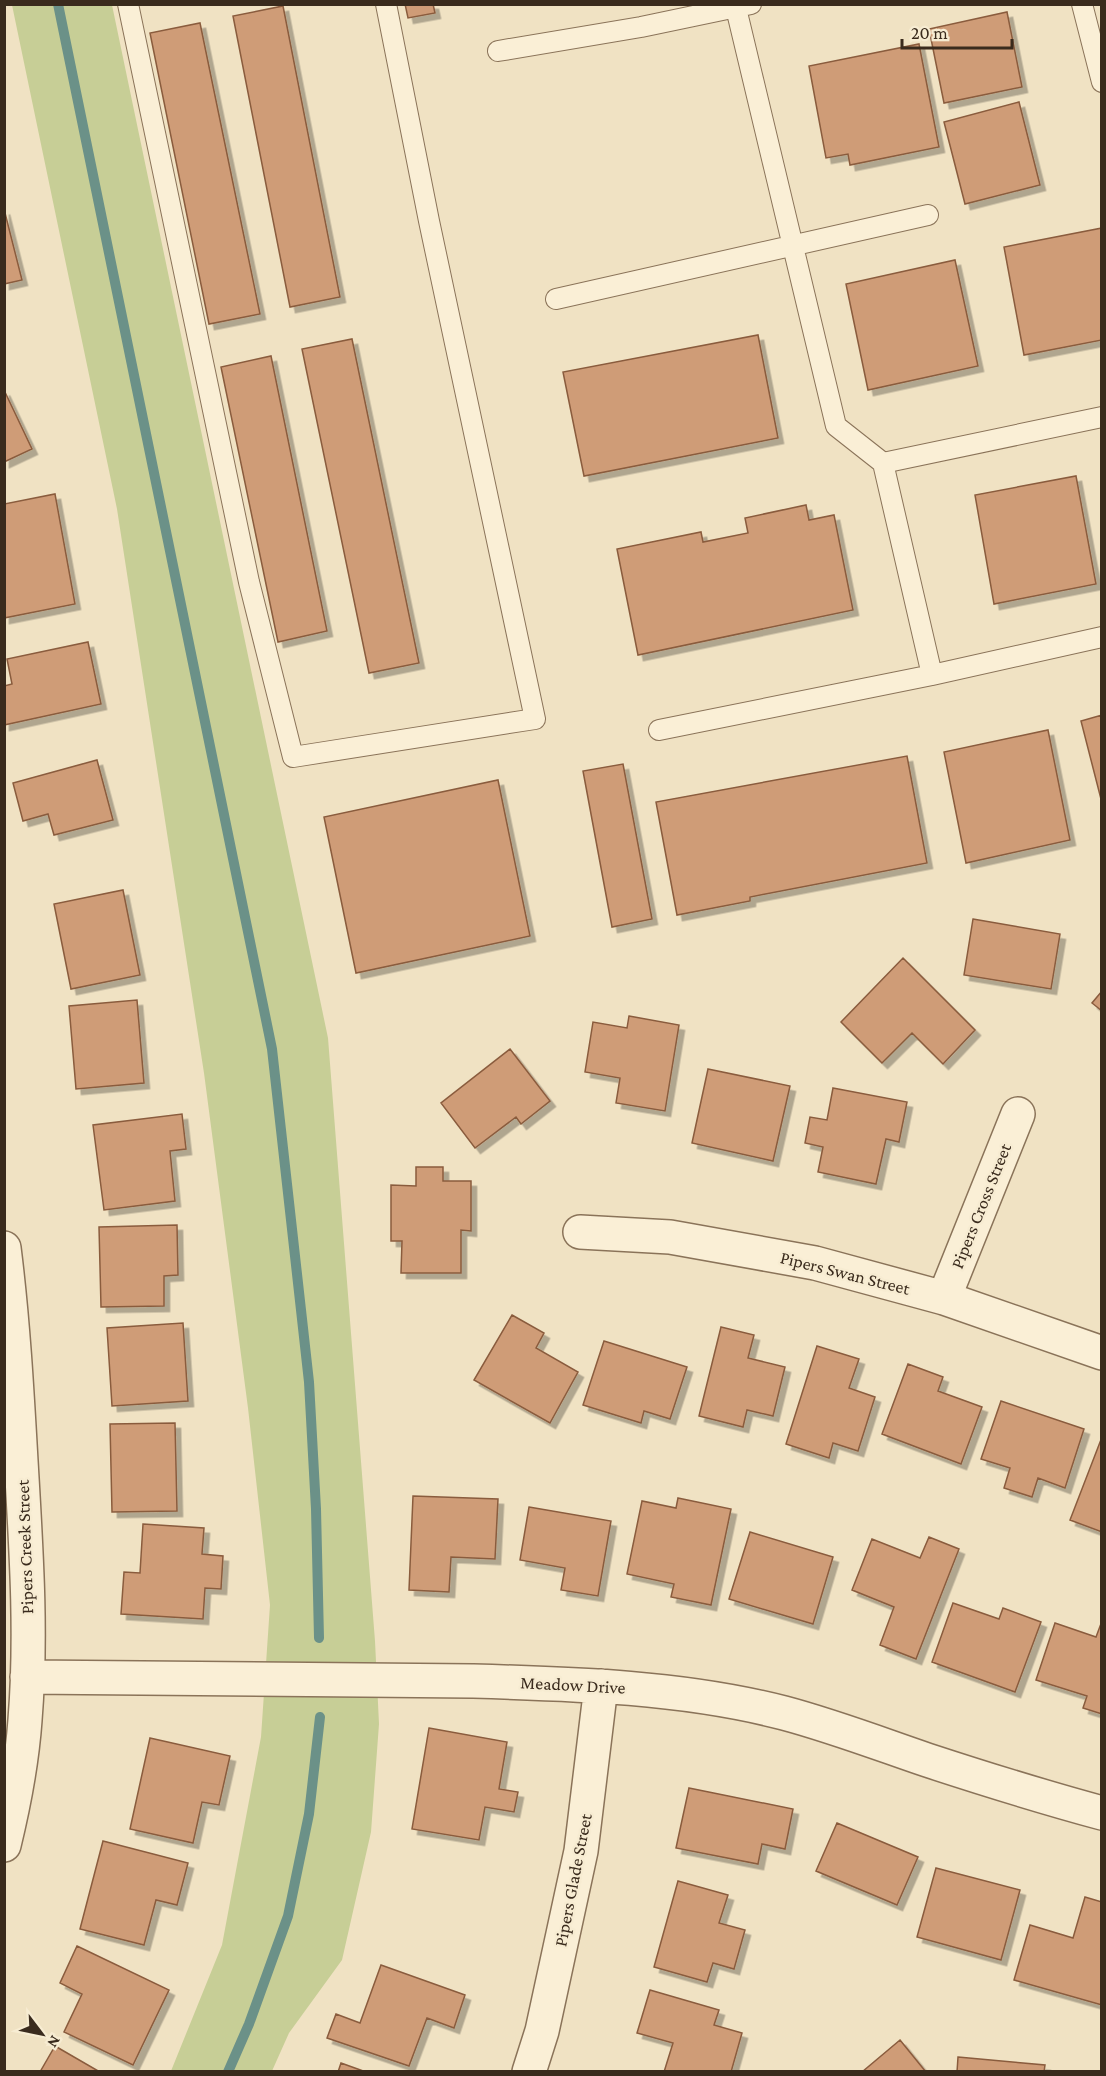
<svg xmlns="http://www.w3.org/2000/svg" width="1106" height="2076" font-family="'Crimson Pro',serif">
  <defs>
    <filter id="shadow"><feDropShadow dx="5.5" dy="5.5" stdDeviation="0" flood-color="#0004"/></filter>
  </defs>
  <rect width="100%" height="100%" fill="#f0e2c3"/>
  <path fill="#c7ce96" d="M12,5H112L328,1038L375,1641L379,1724L371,1832L342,1960L289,2033L272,2071H171L222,1945L261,1737L270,1605L248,1408L204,1073L117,509Z"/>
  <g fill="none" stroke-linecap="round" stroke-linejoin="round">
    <path stroke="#6b9188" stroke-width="10" d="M58,4L272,1049L309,1382L316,1509L319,1638
      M228,2072L249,2024L288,1916L309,1814L320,1717"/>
  </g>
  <path fill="#cf9c77" stroke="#8a5c3e" stroke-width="1.5" filter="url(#shadow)" d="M405,4H433L435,13L408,18Z
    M283,6L340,297L290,307L233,16Z
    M1007,12L1022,87L944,103L929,29Z
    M200,23L260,314L209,324L150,33Z
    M919,44L939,147L850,165L848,154L826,158L809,66Z
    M1019,102L1040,185L965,204L944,122Z
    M4,209L22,280L4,284Z
    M1102,228V340L1024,355L1004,247Z
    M955,260L978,366L868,390L846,284Z
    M758,335L778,438L584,476L563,372Z
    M352,339L419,663L369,673L302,349Z
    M271,356L327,631L278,642L221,367Z
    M4,390L32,449L4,462Z
    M1076,476L1096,584L994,604L975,495Z
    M55,494L75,604L4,618V504Z
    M806,505L809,520L834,515L853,610L638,655L617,549L701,532L703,542L748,533L745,518Z
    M88,642L101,704L4,725V686L12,684L7,659Z
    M1102,715V803L1081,721Z
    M1048,730L1070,840L966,863L944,752Z
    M907,756L927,863L750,897V901L677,915L656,802Z
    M97,760L113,820L54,835L48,814L23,821L13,783Z
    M623,764L652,919L612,927L583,771Z
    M498,780L530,936L356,973L324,817Z
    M123,890L140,975L71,989L54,904Z
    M973,919L1060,934L1051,989L964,975Z
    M903,958L975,1030L943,1064L912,1033L882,1063L841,1022Z
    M1102,991V1011L1092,1003Z
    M137,1000L144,1083L76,1089L69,1006Z
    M629,1016L679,1025L665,1111L616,1103L620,1078L585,1072L593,1022L627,1028Z
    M510,1049L550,1101L521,1124L516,1117L475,1148L441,1103Z
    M708,1069L790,1086L773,1161L692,1143Z
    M833,1088L907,1102L899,1142L886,1139L876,1184L818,1172L823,1147L805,1143L810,1117L827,1120Z
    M182,1114L186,1149L170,1151L175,1201L104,1210L93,1125Z
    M416,1167H443V1181H471V1231L461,1230V1273H401L402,1241H391V1185L416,1186Z
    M177,1225L178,1275L164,1276V1306L101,1307L99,1227Z
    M512,1315L544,1333L536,1348L578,1372L550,1423L474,1380Z
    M183,1323L188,1401L112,1406L107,1328Z
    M721,1327L754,1335L748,1358L785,1367L773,1416L747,1410L743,1427L699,1416Z
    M604,1341L687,1367L670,1419L644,1411L641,1423L583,1405Z
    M817,1346L859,1359L849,1388L875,1397L858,1451L833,1443L829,1458L786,1444Z
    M908,1364L943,1377L938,1391L982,1407L961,1464L882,1434Z
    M1001,1401L1084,1429L1065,1488L1038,1478L1032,1497L1004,1488L1010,1468L981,1459Z
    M175,1423L177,1511L112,1512L110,1424Z
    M1102,1437V1532L1070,1520Z
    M413,1496L498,1499L495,1559L451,1557L449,1592L409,1590Z
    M678,1498L731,1509L711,1605L671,1597L674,1584L627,1574L642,1501L676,1508Z
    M529,1507L611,1521L598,1596L561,1590L565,1568L520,1560Z
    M143,1524L204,1528L202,1554L223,1556L221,1589L205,1588L203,1619L121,1614L124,1572L140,1573Z
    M750,1532L833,1557L813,1624L729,1599Z
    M929,1537L959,1549L916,1659L880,1645L894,1607L852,1590L872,1539L920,1558Z
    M953,1603L999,1619L1003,1608L1041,1622L1015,1692L932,1662Z
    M1102,1621V1714L1083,1708L1087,1696L1036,1680L1055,1623L1096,1637Z
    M429,1728L507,1742L499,1789L518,1792L514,1812L485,1807L479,1840L412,1829Z
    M150,1738L230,1756L219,1805L202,1802L193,1843L130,1829Z
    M689,1788L793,1809L785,1849L762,1844L758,1864L676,1848Z
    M837,1823L918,1857L897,1905L816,1871Z
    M103,1841L188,1863L177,1905L156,1900L144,1945L80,1929Z
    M936,1868L1020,1890L1001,1960L917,1937Z
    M678,1881L728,1895L719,1923L745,1930L734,1969L713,1963L707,1982L654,1967Z
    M1085,1897L1102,1902V2005L1014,1980L1030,1925L1073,1938Z
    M77,1946L169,1990L133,2065L64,2032L82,1994L60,1983Z
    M381,1965L465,1995L454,2028L427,2018L409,2066L327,2038L336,2014L360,2023Z
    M650,1990L719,2010L714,2025L742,2033L731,2072H664L673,2043L637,2033Z
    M900,2040L926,2072H862Z
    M55,2046L100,2072H40Z
    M958,2057L1045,2065L1044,2072H957Z
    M341,2063L366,2072H338Z"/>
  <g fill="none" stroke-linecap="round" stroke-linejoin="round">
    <g stroke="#8a7359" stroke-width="22">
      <path id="lane" d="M128,4L249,582L293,757L535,719L429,221L386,4
        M735,4L836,426L883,463L932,675L1102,637
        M1082,4L1102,82
        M498,51L641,27L751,4
        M556,299L928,215
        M883,463L1102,417
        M659,730L932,675"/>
    </g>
    <g stroke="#8a7359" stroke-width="36">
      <path id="street" d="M580,1232L670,1237L815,1263L944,1298L1102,1353
        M4,1248C13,1319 17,1390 21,1461C26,1547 32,1634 25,1720C22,1762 14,1804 4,1845
        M944,1298L1018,1114
        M27,1677L472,1681C576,1684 683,1687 784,1713C833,1726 880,1744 927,1760C985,1779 1043,1797 1102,1813
        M529,2072L542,2031L581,1851L601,1686"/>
    </g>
    <use href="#lane" stroke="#faefd6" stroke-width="20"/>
    <use href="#street" stroke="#faefd6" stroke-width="33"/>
  </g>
  <g text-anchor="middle" stroke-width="5" stroke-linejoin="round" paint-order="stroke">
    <g font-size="18" fill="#3a2b1d" stroke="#f7ecd2">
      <text transform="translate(981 1206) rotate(-68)" y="6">Pipers Cross Street</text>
      <text transform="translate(845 1273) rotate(14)" y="6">Pipers Swan Street</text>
      <text transform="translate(25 1547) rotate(-92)" y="6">Pipers Creek Street</text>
      <text transform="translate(573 1685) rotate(3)" y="6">Meadow Drive</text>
      <text transform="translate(573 1880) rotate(-79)" y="6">Pipers Glade Street</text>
    </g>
  </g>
  <rect width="1106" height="2076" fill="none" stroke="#3a2b1d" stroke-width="12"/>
  <g transform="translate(42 2034) rotate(122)" stroke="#f7ecd2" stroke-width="4.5" paint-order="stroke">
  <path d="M0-4.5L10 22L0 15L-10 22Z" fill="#3a2b1d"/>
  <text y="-9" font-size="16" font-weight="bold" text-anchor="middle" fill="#3a2b1d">N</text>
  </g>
  <path d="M902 39v9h110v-9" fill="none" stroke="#3a2b1d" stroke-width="3"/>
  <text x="911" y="39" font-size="18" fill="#3a2b1d" stroke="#f7ecd2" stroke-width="4.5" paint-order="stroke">20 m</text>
</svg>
